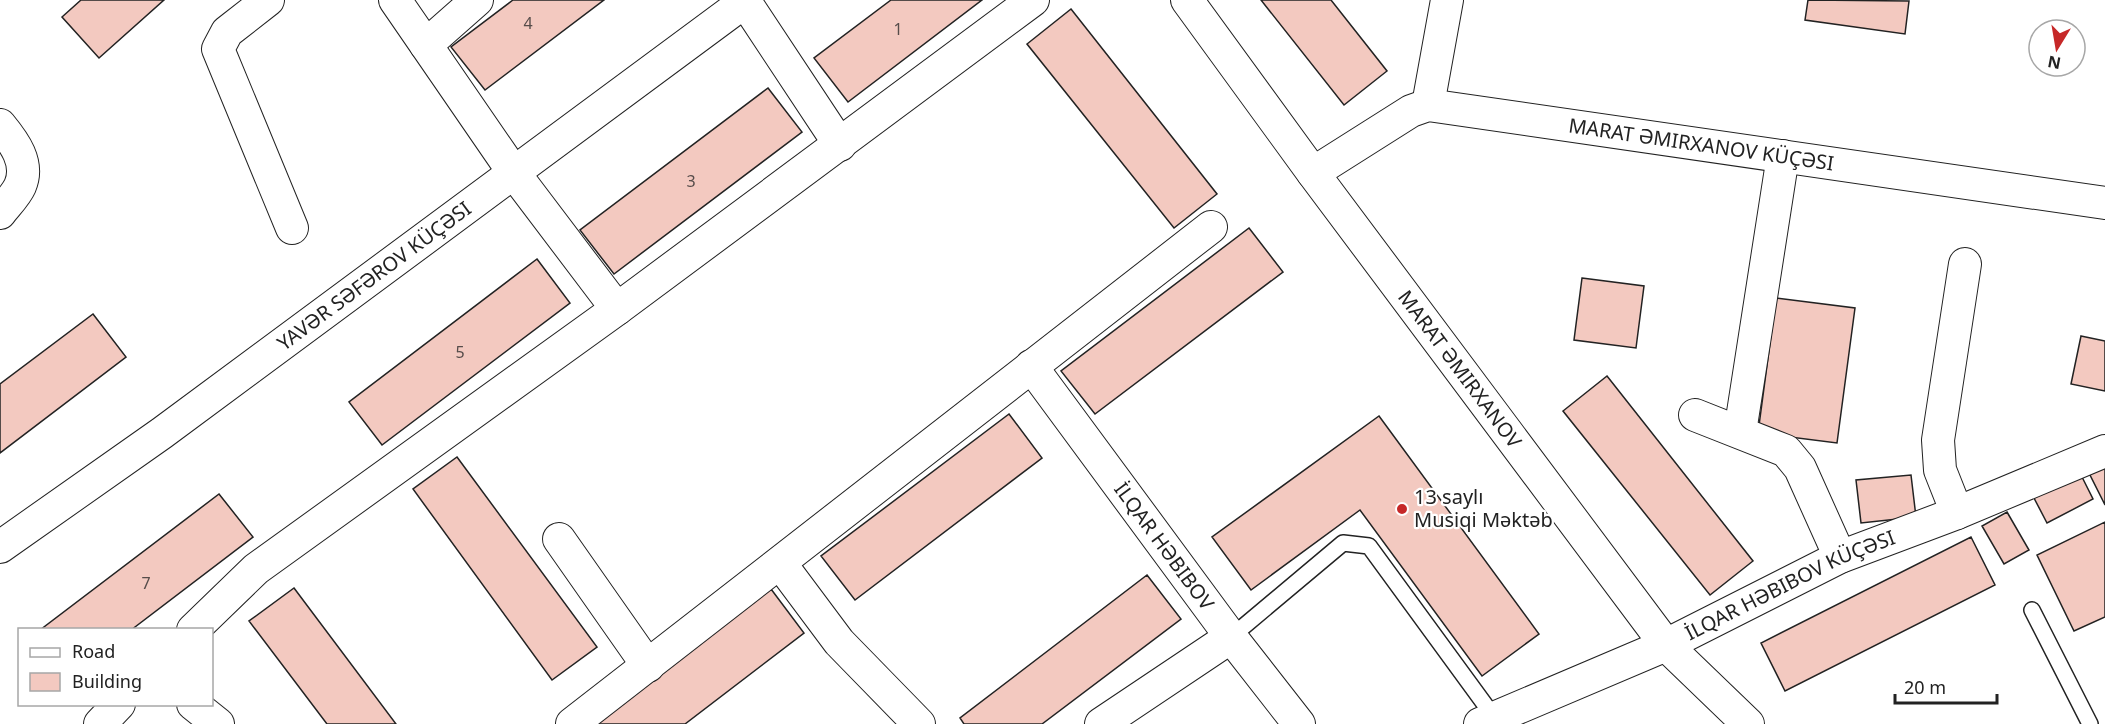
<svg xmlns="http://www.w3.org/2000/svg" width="2105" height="724" font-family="'Noto Sans',sans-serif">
  <rect width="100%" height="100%" fill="#fff"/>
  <path fill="#f3c9c0" stroke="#222" stroke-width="1.5" d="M81,0H164L99,58L62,17Z
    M513,0H604L485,90L451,47Z
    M891,0H982L848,102L814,58Z
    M1261,0H1331L1387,71L1344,105Z
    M1808,0L1909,1L1905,34L1805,20Z
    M1071,9L1217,194L1174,228L1027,44Z
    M768,88L802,132L614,274L580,230Z
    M1249,228L1283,272L1095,414L1061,371Z
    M537,259L570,303L382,445L349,402Z
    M1582,278L1644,286L1636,348L1574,340Z
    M1776,298L1855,308L1837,443L1758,433Z
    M93,314L126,357L0,453V384Z
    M2081,336L2105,341V391L2071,384Z
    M1607,376L1753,561L1710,595L1563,411Z
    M1009,414L1042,458L855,600L821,556Z
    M1379,416L1539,634L1482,676L1360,510L1251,590L1212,537Z
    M457,457L597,647L552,680L413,489Z
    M2105,458V505L2086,467Z
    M2080,473L2093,499L2047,523L2034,498Z
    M1911,475L1916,517L1861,523L1856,480Z
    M219,494L253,537L131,630H40Z
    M2007,512L2029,550L2004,564L1982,526Z
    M2105,522V617L2074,631L2037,555Z
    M1971,537L1995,585L1785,691L1761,643Z
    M1147,575L1181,619L1042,724H964L960,718Z
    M294,588L396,724H327L249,621Z
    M771,589L804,633L685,724H593Z"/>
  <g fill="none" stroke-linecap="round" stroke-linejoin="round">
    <g stroke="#222" stroke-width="18">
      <path id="lane" d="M2032,610L2090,724
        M1231,637L1343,543L1369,546L1494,717"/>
    </g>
    <g stroke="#222" stroke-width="34">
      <g id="street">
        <path d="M268,0L227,32L218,49L292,228"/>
        <path d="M395,0L514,173L617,309"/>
        <path d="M744,0L840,145"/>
        <path id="s1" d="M1187,0L1313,173L1666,645L1748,724"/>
        <path d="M426,45L477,0"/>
        <path d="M1428,105L1447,0"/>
        <path d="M0,125C14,142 30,163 20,186C16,195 6,205 0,213"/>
        <path id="s2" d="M1313,173L1411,111L1428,105L2105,203"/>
        <path id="s3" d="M1031,366L1231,637L1299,724"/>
        <path d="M1695,415L1786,451L1800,468L1840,557"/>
        <path d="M1740,432L1783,156"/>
        <path d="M1957,513L1940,470L1938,440L1965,264"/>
        <path d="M559,539L648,666"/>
        <path id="s4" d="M0,547L162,433L747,0"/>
        <path d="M780,563L839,642L919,724"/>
        <path d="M193,630L256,569L617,309L1033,0"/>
        <path d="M193,704L218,724"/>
        <path d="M100,724L119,704"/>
        <path d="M572,724L1211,227"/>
        <path d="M1101,724L1231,637"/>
        <path id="s5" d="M1480,724L1666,645L1840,557L1957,513L2105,451"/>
      </g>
    </g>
    <use href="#lane" stroke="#fff" stroke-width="15"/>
    <use href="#street" stroke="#fff" stroke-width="32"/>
  </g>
  <circle fill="#c62828" stroke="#fff" stroke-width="2" cx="1402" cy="509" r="6"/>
  <g text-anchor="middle" stroke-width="4.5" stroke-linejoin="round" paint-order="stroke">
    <g font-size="16" fill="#564c4a">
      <text x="528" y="29">4</text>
      <text x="898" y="35">1</text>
      <text x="691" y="187">3</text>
      <text x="460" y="358">5</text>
      <text x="146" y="589">7</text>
    </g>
    <g font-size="20" fill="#222" stroke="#fff">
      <text dy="7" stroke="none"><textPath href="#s2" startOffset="410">MARAT ƏMIRXANOV KÜÇƏSI</textPath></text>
      <text dy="7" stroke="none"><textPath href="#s4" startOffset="462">YAVƏR SƏFƏROV KÜÇƏSI</textPath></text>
      <text dy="7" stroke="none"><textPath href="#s1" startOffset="459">MARAT ƏMIRXANOV</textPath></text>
      <text dy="7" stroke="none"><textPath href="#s3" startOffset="224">İLQAR HƏBIBOV</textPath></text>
      <text dy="7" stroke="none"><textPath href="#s5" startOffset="340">İLQAR HƏBIBOV KÜÇƏSI</textPath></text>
    </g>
    <g font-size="20" fill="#222" stroke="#fff" text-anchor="start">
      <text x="1414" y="504">13 saylı<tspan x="1414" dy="23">Musiqi Məktəb</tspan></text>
    </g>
  </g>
  <rect x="18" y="628" width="195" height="78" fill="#ffffff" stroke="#a7a7a7" stroke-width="1.5"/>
  <rect x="30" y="648" width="30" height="9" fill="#ffffff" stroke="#a7a7a7" stroke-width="1.5"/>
  <text x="72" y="658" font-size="18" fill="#222222">Road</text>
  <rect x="30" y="673" width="30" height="18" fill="#f3c9c0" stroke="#a7a7a7" stroke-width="1.5"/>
  <text x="72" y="688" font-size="18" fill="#222222">Building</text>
  <g transform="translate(2057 48) rotate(191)"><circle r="28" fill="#ffffff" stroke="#a7a7a7" stroke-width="1.5"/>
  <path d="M0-4.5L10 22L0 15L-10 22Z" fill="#c62828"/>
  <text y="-9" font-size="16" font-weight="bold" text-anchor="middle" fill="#222222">N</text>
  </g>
  <path d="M1895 694v9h102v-9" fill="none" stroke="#222222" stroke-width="3"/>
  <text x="1904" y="694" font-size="18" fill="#222222" stroke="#ffffff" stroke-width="4.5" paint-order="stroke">20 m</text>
</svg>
